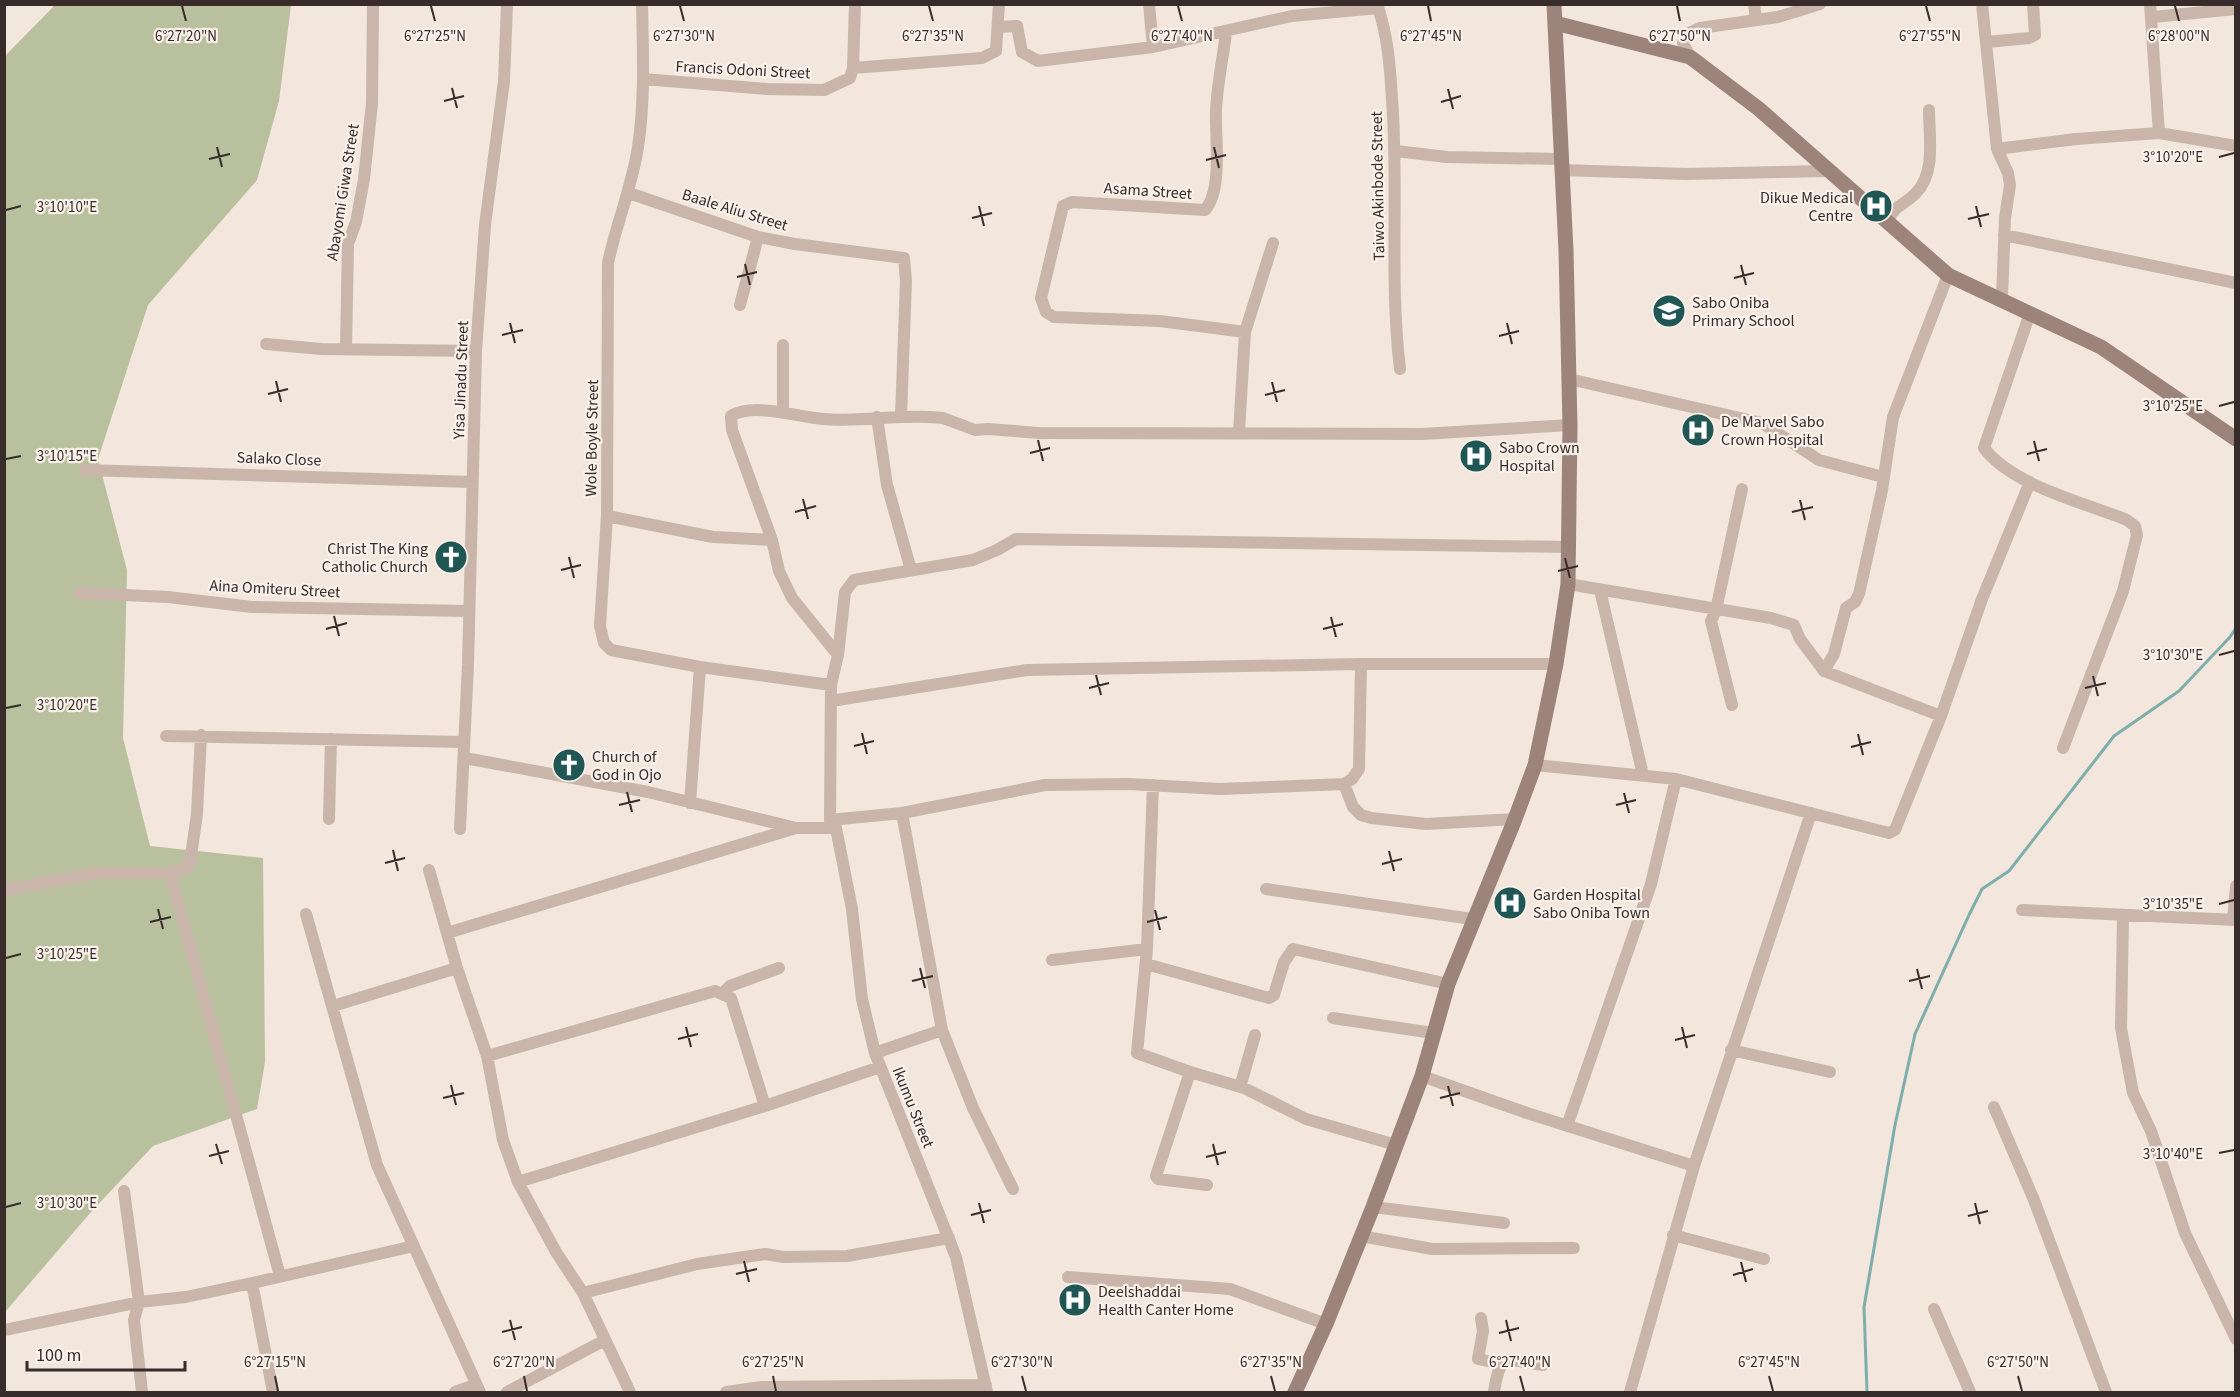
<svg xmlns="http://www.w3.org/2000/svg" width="2240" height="1397" font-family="'Source Sans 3',sans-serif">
  <rect width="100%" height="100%" fill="#f2e6dd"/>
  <path fill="#b8c09e" d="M55,5H291L279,101L257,180L148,305L98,459L127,570L123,738L150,846L263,858L265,1062L257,1109L153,1146L91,1212L5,1312V56Z"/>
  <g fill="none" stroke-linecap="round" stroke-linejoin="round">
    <path stroke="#7daeab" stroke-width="3" d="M1867,1392L1864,1307L1895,1125L1915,1034L1969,915L1982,889L2009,871L2114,736L2179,691L2230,637L2236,628"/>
    <path stroke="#c9b5aa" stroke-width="12" d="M642,4C643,52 645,101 638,147C632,187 616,224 608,263L607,516L600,626L604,643L611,650L700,667L831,685
      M1149,4L1153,47
      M1377,4C1388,36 1390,66 1392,99C1399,189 1389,279 1400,369
      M1754,4L1756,20
      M1982,4L1997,149L2008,173L2010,185L2005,218L2002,298
      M2150,4L2159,133
      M2153,17L2236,9
      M1017,26L1022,52L1038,61L1153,47L1292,16L1378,8
      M1226,33C1223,58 1217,85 1216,111C1215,137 1223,190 1205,210L1072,202L1063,206L1041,298L1046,312L1054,317L1160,321L1245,332
      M1987,42L2029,38L2035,35L2033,4
      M1690,57L1683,43L1689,33L1700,28L1778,17L1820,4
      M853,68L855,4
      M643,79L767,89L824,90L850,78L853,68L982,58L996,51L999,4
      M1997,149L2076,139L2159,133L2236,146
      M1396,151L1447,157L1560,159
      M1561,170L1686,174L1828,171
      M629,193L758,237L795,244L904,258L906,281L901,416
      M1887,223C1895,203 1903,207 1916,193C1936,173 1929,136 1929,110
      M2004,235L2236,283
      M740,305L758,237
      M2030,313L1984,448C2013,486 2083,502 2127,520L2135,526L2137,535L2123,591L2063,748
      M266,344L321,349L476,351
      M783,345V412
      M346,349L348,244L356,222L364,179L372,103L373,4
      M1569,379L1762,423L1819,460L1883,477
      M877,417L887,485L911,570
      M1239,432L1245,332L1273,243
      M85,470L472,482
      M607,516L713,537L772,540L779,571L792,598L838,655L831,685L830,820L836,828L852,909L862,999L875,1053L956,1257L987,1392
      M772,540L732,430L731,416C754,402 797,417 823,419C858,422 895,415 930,417L943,418L975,430L988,429L1039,433L1422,434L1570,425
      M1568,584L1771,618L1794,625L1800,639L1824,671L1941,716
      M1600,590L1643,775
      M80,593L168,597L252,607L469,611
      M838,655L845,592L854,580L973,560L997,550L1016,539L1569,547
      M1824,671L1834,654L1846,608L1855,602L1859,594L1882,490L1893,417L1948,275
      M831,701L1027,670L1361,664H1556
      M1732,705L1711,621L1716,610L1742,489
      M166,736L464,742
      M465,758L648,792L796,828H836
      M1535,765L1676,779L1889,833L1895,830L1941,716L1982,599L2030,482
      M1344,784L1353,807L1361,815L1371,818L1426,824L1515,819
      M1153,785L1147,949L1137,1053L1190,1072L1244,1088L1306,1119L1396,1145
      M690,803L700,667
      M902,813L1045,785L1128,784L1220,789L1344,784L1352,779L1359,769L1361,664
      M329,819L331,739
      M830,820L902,813L942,1030L973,1108L1013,1189
      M460,829L468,665L476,351L485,225L504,81L507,4
      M429,870L457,968L487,1056L503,1140L518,1182L556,1252L583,1293L630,1392
      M170,873L280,1276
      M1266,889L1472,919
      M4,890L97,873H170L185,868L190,863L197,814L201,735
      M2022,910L2236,920
      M306,914L377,1165L480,1392
      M2123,916L2121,1028L2133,1093L2151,1131L2185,1233L2236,1339
      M2233,920L2236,886
      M447,933L796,828
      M1052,960L1147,949
      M1146,964L1269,998L1274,995L1284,962L1293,949L1448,984
      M723,993L730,986L779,968
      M333,1006L457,968
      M1333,1018L1433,1033
      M1731,1050L1830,1072
      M875,1053L942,1030
      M487,1056L715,991L731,998L765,1106
      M1190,1072L1156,1176L1158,1179L1207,1185
      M1422,1076L1527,1113L1694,1166
      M1240,1087L1255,1035
      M1994,1107L2034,1200L2106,1392
      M1567,1126L1651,884L1676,779
      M518,1182L765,1106L880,1067
      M124,1191L139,1302L134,1320L142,1392
      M1373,1207L1504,1223
      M1673,1235L1764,1259
      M1361,1236L1432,1249L1574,1248
      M1068,1277L1230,1289L1326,1324
      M583,1293L697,1264L765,1254L784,1257L847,1256L949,1238
      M1934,1309L1970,1392
      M1481,1318L1483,1331L1478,1359L1502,1364
      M4,1330L139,1302L186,1297L252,1283
      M273,1392L252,1283L414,1246
      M455,1392L475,1385
      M507,1392L605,1340
      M726,1392L762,1387L986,1385
      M1494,1392C1500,1351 1507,1360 1543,1365
      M1630,1392L1694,1166L1811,813"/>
    <path stroke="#9d847b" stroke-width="15" d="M1555,23L1690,57L1759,109L1948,275L2101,347L2236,439
      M1295,1392L1326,1324L1373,1207L1422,1076L1448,984L1515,819L1535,765L1556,664L1568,584L1570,425L1566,251L1554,4"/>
    <path stroke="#c9b5aa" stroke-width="12" d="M998,27L1017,26"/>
  </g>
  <path fill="none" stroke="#372c29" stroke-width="2" d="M182,6L186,21M431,6L435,21M680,6L684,21M929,6L933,21M1178,6L1182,21M1428,6L1431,21M1677,6L1680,21M1926,6L1930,21M2175,6L2179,21M452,88L457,108M1448,89L1453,109M444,101L464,96M1441,102L1461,96M217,147L222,167M1214,147L1219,168M2219,157L2234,153M209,159L230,154M1206,160L1226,155M979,206L984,226M1976,206L1981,227M6,210L21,206M972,218L992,213M1968,219L1989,214M745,264L750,285M1741,265L1746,285M737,277L757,272M1734,278L1754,273M510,323L515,343M1507,323L1512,344M502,335L523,330M1499,336L1519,331M276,381L281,402M1272,382L1277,402M268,394L288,389M1265,395L1285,390M2219,406L2234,402M1038,440L1043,461M2034,441L2039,461M1030,453L1050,448M2027,454L2047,449M6,459L21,456M803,499L808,519M1800,500L1805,520M795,512L816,506M1792,512L1813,507M569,557L574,578M1565,558L1570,578M561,570L581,565M1558,571L1578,566M334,616L339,636M1331,617L1336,637M326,629L347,623M1323,629L1343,624M2219,655L2234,651M1096,675L1101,695M2093,676L2098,696M1089,688L1109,683M2085,688L2106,683M6,708L21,705M862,733L867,754M1858,734L1863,755M854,746L874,741M1851,747L1871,742M627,792L632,812M1624,793L1629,813M619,805L640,800M1616,805L1636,800M393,850L398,871M1389,851L1394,871M385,863L405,858M1382,864L1402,859M2219,904L2234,900M158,909L163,929M1155,910L1160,930M150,922L171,917M1147,922L1167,917M6,958L21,954M920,968L925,988M1917,969L1922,989M912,981L933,976M1909,981L1930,976M686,1027L691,1047M1682,1027L1687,1048M678,1039L698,1034M1675,1040L1695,1035M451,1085L456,1105M1448,1086L1453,1106M443,1098L464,1093M1440,1098L1460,1093M216,1144L222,1164M1213,1144L1218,1165M2219,1153L2234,1150M209,1156L229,1151M1206,1157L1226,1152M979,1203L984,1223M1975,1203L1980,1224M6,1207L21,1203M971,1215L991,1210M1968,1216L1988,1211M744,1261L749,1282M1741,1262L1746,1282M736,1274L757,1269M1733,1275L1753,1269M510,1320L515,1340M1506,1320L1511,1341M502,1332L522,1327M1499,1333L1519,1328M275,1376L278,1391M524,1376L527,1391M773,1376L776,1391M1022,1376L1026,1391M1271,1376L1275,1391M1520,1376L1524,1391M1769,1376L1773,1391M2018,1376L2022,1391"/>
  <defs>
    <g id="hospital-disc" transform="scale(1.725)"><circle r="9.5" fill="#205755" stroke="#f9f1ea"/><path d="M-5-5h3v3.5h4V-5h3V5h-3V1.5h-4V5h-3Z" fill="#fff"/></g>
    <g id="school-disc" transform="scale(1.725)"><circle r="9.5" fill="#205755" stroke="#f9f1ea"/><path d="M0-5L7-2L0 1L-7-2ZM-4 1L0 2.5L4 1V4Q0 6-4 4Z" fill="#fff"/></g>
    <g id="church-disc" transform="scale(1.725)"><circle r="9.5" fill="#205755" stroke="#f9f1ea"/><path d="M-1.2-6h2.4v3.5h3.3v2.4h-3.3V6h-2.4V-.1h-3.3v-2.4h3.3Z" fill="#fff"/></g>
  </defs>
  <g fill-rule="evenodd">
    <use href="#hospital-disc" x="1876" y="206"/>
    <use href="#school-disc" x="1669" y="311"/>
    <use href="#hospital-disc" x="1698" y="430"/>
    <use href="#hospital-disc" x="1476" y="456"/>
    <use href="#church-disc" x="451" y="557"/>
    <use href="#church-disc" x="569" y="765"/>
    <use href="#hospital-disc" x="1510" y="903"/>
    <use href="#hospital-disc" x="1075" y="1300"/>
  </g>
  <g text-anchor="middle" stroke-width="4.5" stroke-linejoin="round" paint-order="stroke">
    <g font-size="16" fill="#372c29" stroke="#f9f1ea">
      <text transform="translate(743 69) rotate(3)" y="6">Francis Odoni Street</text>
      <text transform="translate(1377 186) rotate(-91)" y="6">Taiwo Akinbode Street</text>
      <text transform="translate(1148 190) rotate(4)" y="6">Asama Street</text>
      <text transform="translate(342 192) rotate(-81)" y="6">Abayomi Giwa Street</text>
      <text transform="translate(735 209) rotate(17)" y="6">Baale Aliu Street</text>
      <text transform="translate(460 380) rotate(-88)" y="6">Yisa Jinadu Street</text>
      <text transform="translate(591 438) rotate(-89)" y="6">Wole Boyle Street</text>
      <text transform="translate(279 458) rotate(2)" y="6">Salako Close</text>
      <text transform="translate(275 588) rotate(3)" y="6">Aina Omiteru Street</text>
      <text transform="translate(914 1107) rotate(68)" y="6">Ikumu Street</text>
    </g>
    <g font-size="16" fill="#372c29" stroke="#f9f1ea" text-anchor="start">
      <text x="1853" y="203" text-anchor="end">Dikue Medical<tspan x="1853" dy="18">Centre</tspan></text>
      <text x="1692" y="308">Sabo Oniba<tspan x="1692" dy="18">Primary School</tspan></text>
      <text x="1721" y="427">De Marvel Sabo<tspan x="1721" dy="18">Crown Hospital</tspan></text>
      <text x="1499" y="453">Sabo Crown<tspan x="1499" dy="18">Hospital</tspan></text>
      <text x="428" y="554" text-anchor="end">Christ The King<tspan x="428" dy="18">Catholic Church</tspan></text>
      <text x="592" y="762">Church of<tspan x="592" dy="18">God in Ojo</tspan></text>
      <text x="1533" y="900">Garden Hospital<tspan x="1533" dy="18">Sabo Oniba Town</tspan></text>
      <text x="1098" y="1297">Deelshaddai<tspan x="1098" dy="18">Health Canter Home</tspan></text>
    </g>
  </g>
  <g font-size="15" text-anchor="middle" fill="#372c29" stroke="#f9f1ea" stroke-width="4.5" stroke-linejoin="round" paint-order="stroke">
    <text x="186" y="41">6°27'20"N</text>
    <text x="435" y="41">6°27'25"N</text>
    <text x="684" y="41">6°27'30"N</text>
    <text x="933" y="41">6°27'35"N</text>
    <text x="1182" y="41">6°27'40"N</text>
    <text x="1431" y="41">6°27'45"N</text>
    <text x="1680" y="41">6°27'50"N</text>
    <text x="1930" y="41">6°27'55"N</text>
    <text x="2179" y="41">6°28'00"N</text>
    <text x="2173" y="162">3°10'20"E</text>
    <text x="67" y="212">3°10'10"E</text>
    <text x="2173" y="411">3°10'25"E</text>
    <text x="67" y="461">3°10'15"E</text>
    <text x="2173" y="660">3°10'30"E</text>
    <text x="67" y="710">3°10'20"E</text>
    <text x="2173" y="909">3°10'35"E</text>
    <text x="67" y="959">3°10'25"E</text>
    <text x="2173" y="1159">3°10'40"E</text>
    <text x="67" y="1208">3°10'30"E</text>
    <text x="275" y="1367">6°27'15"N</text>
    <text x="524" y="1367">6°27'20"N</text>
    <text x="773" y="1367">6°27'25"N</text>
    <text x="1022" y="1367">6°27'30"N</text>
    <text x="1271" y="1367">6°27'35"N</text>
    <text x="1520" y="1367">6°27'40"N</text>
    <text x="1769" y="1367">6°27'45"N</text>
    <text x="2018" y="1367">6°27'50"N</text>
  </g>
  <rect width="2240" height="1397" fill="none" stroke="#372c29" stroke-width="12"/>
  <path d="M27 1361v9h158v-9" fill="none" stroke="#372c29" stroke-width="3"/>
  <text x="36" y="1361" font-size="18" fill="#372c29" stroke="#f9f1ea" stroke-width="4.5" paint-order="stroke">100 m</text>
</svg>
